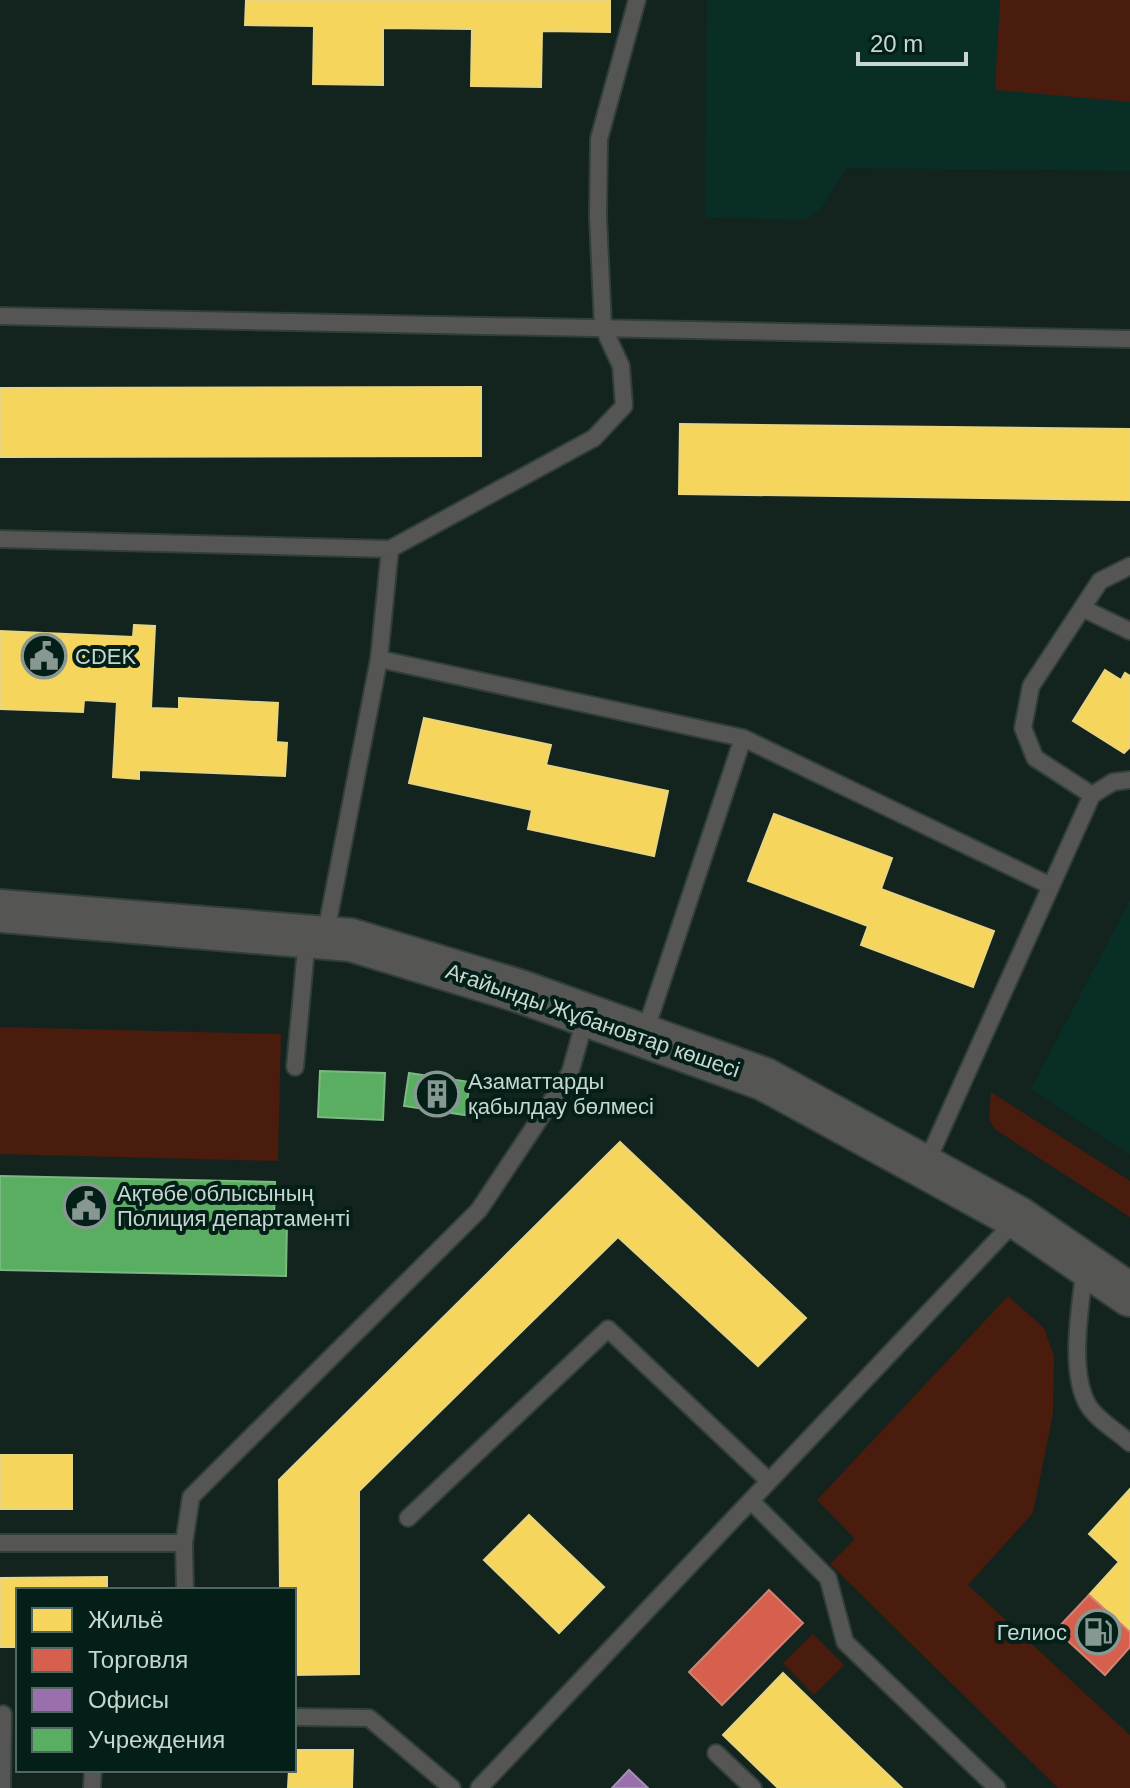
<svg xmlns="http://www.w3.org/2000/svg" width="1130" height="1788" font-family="Arial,sans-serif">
  <rect width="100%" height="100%" fill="#13231e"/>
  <path fill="#092e25" d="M707,0H1130V171L847,168L821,209L804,220L705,217Z
    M1130,900V1154L1031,1089Z"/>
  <path fill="#491c0d" d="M1000,0H1130V102L995,90Z
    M0,1027L281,1034L278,1161L0,1154Z
    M991,1092L1130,1181V1217L996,1130L989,1120Z
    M1008,1296L1044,1328L1054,1356L1053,1414L1033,1513L968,1585L1130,1735V1788H1058L830,1564L855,1539L817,1500Z
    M813,1634L844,1665L814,1695L783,1663Z"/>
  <path fill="#f6d55c" stroke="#e8d57f" stroke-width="2" d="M246,0H610V32L542,31L541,87L471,86L472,29L383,28V85L313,84L314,26L245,25Z
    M481,387V456L0,457V388Z
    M680,424L1130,429V500L679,494Z
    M134,625L155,626L151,708L179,709V698L278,703L276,742L287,743L285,776L139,770V779L113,777L117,702L84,700L83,712L0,709V631L133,637Z
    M1105,670L1121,680L1125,673L1130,676V747L1124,753L1073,721Z
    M424,718L551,745L546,765L668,791L654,856L528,829L532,810L409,783Z
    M774,814L892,858L881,889L994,931L973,987L861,945L868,926L748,881Z
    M620,1142L806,1318L758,1366L618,1237L359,1491V1674L294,1675V1590H280L279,1480Z
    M0,1455H72V1509H0Z
    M1130,1489V1632L1089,1595L1119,1562L1089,1534Z
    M529,1515L604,1587L559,1633L484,1560Z
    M107,1577V1590H18V1647H0V1578Z
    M783,1673L858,1746L902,1788H778L723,1735Z
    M294,1750H353L352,1788H288L289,1770H294Z"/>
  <path fill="#d6604d" stroke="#d18374" stroke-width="2" d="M769,1590L803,1623L722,1705L689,1672Z
    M1089,1595L1130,1632V1647L1105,1675L1056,1630Z"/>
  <path fill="#9970ab" stroke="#a68fb6" stroke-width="2" d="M629,1770L648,1788H612Z"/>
  <path fill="#5aae61" stroke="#7aba82" stroke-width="2" d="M320,1071L385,1073L383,1120L318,1117Z
    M409,1073L470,1082L465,1115L404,1106Z
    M0,1176L275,1182L274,1220L287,1221L286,1276L0,1270Z"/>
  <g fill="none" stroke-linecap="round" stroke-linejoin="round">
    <g stroke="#313e3a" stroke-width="20">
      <path id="service" d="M0,316L1130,339
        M0,539L390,549
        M1082,608L1130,631
        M379,659L743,738L1051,886
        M1092,795L1035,758L1023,728L1031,686L1100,581L1130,566
        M325,937L379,659L390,549L594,438L624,406L621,366L603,327L598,217L599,139L637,0
        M644,1035L743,738
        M295,1067L307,938
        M926,1164L1092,795L1113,782L1130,780
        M1085,1266C1081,1303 1068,1371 1088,1405C1096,1419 1118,1432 1130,1443
        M751,1501L828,1578L845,1642L997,1788
        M408,1518L608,1329L769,1481
        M0,1543H184L185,1590
        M184,1543L191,1497L479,1210L570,1073L586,1016
        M294,1717L369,1718L452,1788
        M716,1753L753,1788
        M2,1788L3,1714
        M92,1788L93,1770
        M479,1788L1017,1219"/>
    </g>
    <g stroke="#313e3a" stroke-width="46">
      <path id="tertiary" d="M0,911L351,940L519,991L764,1079L1018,1218L1130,1295"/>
    </g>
    <use href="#service" stroke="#555554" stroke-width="16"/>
    <use href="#tertiary" stroke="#555554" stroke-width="42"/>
  </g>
  <defs>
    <g id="civic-ring" transform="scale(2.3)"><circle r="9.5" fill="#031f18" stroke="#879792" stroke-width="1.5"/><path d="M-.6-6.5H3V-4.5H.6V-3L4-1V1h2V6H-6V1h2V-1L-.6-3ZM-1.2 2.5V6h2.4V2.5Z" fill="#879792"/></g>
    <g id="building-ring" transform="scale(2.3)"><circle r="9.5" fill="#031f18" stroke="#879792" stroke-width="1.5"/><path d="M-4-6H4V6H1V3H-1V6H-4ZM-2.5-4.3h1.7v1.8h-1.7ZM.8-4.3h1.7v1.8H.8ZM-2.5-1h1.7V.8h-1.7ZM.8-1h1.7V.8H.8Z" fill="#879792"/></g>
    <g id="fuel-ring" transform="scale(2.3)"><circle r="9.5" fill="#031f18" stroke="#879792" stroke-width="1.5"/><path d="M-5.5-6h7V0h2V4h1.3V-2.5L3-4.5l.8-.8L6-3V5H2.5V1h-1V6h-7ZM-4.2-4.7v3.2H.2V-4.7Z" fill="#879792"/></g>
  </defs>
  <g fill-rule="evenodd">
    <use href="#civic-ring" x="44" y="656"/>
    <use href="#building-ring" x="437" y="1094"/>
    <use href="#civic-ring" x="86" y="1206"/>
    <use href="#fuel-ring" x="1098" y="1632"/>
  </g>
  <g text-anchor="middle" stroke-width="8" stroke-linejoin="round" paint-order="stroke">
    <g font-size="22" fill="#c6d6d0" stroke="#031f18" text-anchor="start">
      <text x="75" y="664">CDEK</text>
      <text x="468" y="1089">Азаматтарды<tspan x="468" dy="25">қабылдау бөлмесі</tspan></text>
      <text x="117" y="1201">Ақтөбе облысының<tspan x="117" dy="25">Полиция департаменті</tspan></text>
      <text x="1067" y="1640" text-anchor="end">Гелиос</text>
    </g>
    <g font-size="22" fill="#c6d6d0" stroke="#031f18">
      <text transform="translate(593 1020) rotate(19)" y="8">Ағайынды Жұбановтар көшесі</text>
    </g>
  </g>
  <rect x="16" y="1588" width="280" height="184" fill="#031f18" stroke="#516862" stroke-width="2"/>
  <rect x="32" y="1608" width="40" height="24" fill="#f6d55c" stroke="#516862" stroke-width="2"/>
  <text x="88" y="1628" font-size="24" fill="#c6d6d0">Жильё</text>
  <rect x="32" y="1648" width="40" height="24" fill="#d6604d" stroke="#516862" stroke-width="2"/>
  <text x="88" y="1668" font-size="24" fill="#c6d6d0">Торговля</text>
  <rect x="32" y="1688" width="40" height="24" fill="#9970ab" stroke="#516862" stroke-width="2"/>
  <text x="88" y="1708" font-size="24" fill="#c6d6d0">Офисы</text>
  <rect x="32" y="1728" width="40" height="24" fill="#5aae61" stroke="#516862" stroke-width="2"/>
  <text x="88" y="1748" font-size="24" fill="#c6d6d0">Учреждения</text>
  <path d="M858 52v12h108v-12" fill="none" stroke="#c6d6d0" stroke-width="4"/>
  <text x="870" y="52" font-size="24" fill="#c6d6d0" stroke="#031f18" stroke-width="6" paint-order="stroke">20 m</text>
</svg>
